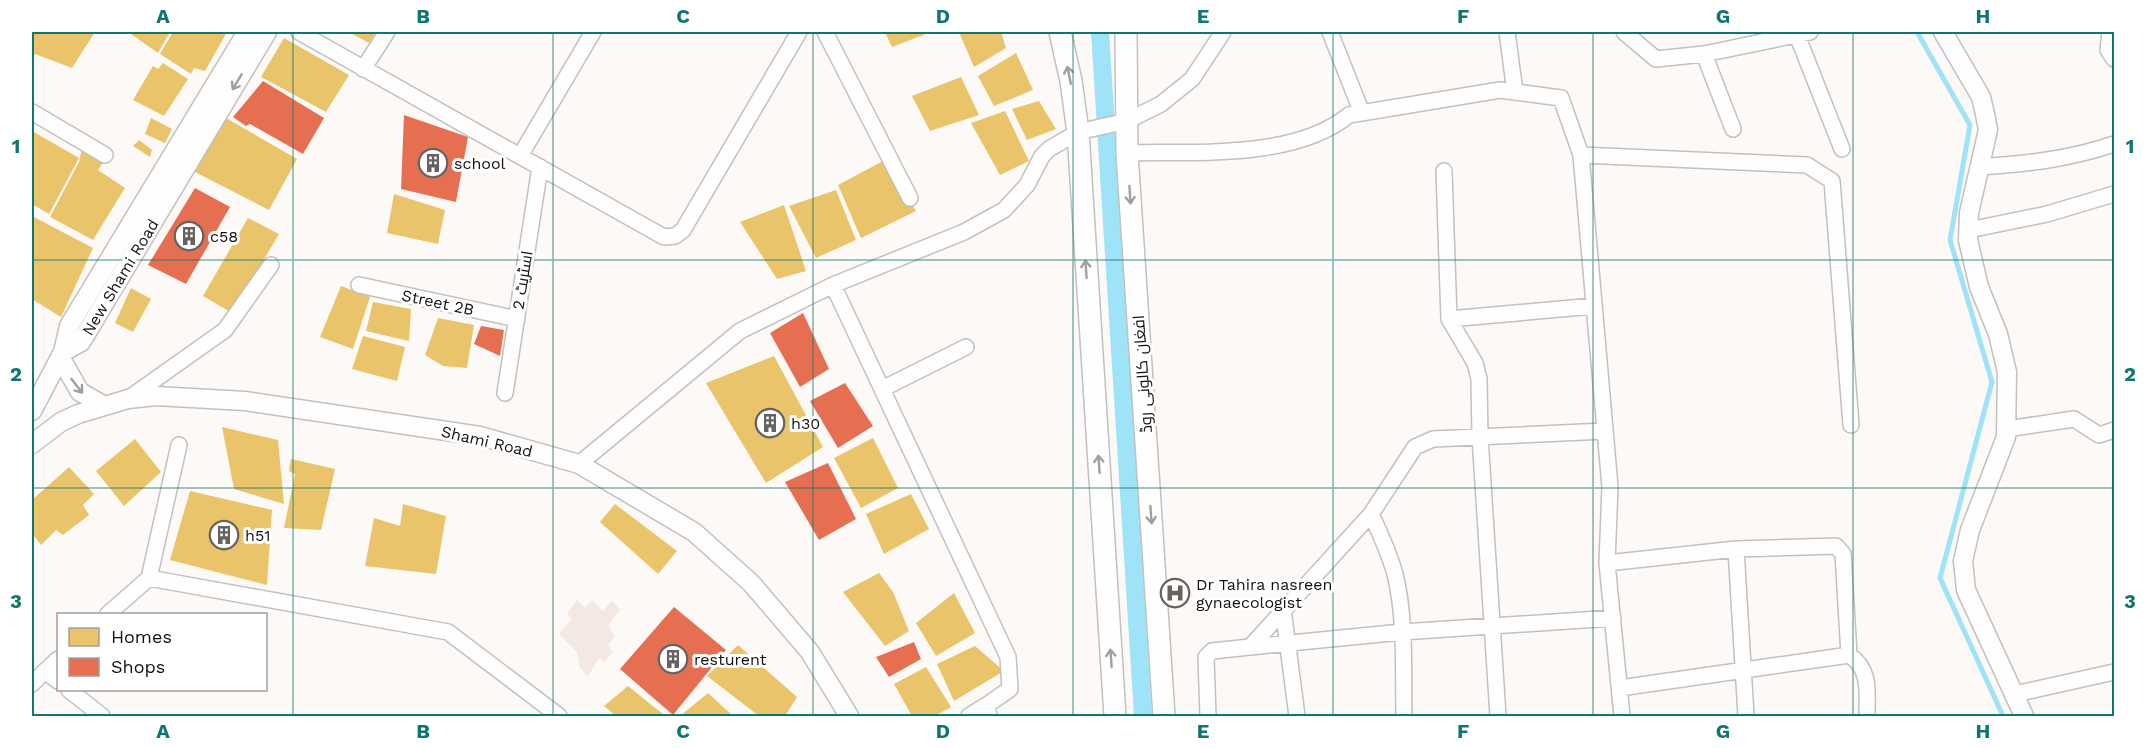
<svg xmlns="http://www.w3.org/2000/svg" width="2146" height="748" font-family="'Work Sans',Cairo,sans-serif">
  <rect width="100%" height="100%" fill="#fcf9f6"/>
  <path fill="#f4e8e3" d="M577,600L585,608L592,600L603,611L612,601L620,610L608,625L615,637L608,645L613,653L603,662L600,657L588,676L580,668L577,652L559,634L572,619L567,614Z"/>
  <path fill="#e9c46a" d="M32,32H95L72,68L35,54L32,58Z
    M128,32H170L158,53Z
    M173,32H227L205,71L194,68L191,74L160,54Z
    M349,32H376L369,43Z
    M885,32H931L892,47Z
    M959,32H1001L1006,48L974,67Z
    M284,38L349,75L326,112L261,77Z
    M1016,53L1033,90L994,106L978,76Z
    M163,63L188,79L164,116L133,100L153,66L158,69Z
    M961,77L979,115L930,131L912,96Z
    M1039,101L1056,129L1027,140L1012,109Z
    M1005,111L1029,161L1000,175L971,123Z
    M151,118L172,129L165,143L145,134Z
    M226,118L297,159L269,210L191,170Z
    M32,131L79,158L49,214L32,204Z
    M139,140L152,150L150,157L133,146Z
    M82,148L105,159L98,170L125,188L93,240L50,217L79,162Z
    M885,160L916,211L861,238L838,185Z
    M836,190L856,240L816,258L789,206Z
    M394,194L445,210L438,244L387,233Z
    M784,205L806,271L777,279L740,222Z
    M32,216L93,248L61,317L32,299Z
    M248,218L279,234L232,313L203,296Z
    M341,286L370,297L353,349L320,337Z
    M131,288L151,299L133,332L115,323Z
    M373,302L411,309L409,341L366,331Z
    M438,318L474,325L467,368L443,366L425,355Z
    M363,336L405,347L397,381L352,369Z
    M774,356L823,447L766,483L706,383Z
    M222,427L278,440L284,504L234,489Z
    M873,438L898,488L861,508L834,458Z
    M135,439L161,472L124,506L96,471Z
    M291,459L335,469L321,530L284,528L295,474L289,471Z
    M69,467L94,494L83,505L89,515L63,535L56,530L41,545L32,533V500Z
    M190,491L272,510L267,585L170,560Z
    M911,494L929,529L884,554L866,514Z
    M403,504L446,516L436,574L365,566L374,518L400,526Z
    M615,504L677,551L658,574L600,522Z
    M879,573L893,592L909,631L885,646L843,592Z
    M954,593L975,633L936,656L916,623Z
    M738,645L797,697L785,716H759L707,676Z
    M975,646L1004,671L954,701L937,664Z
    M926,667L951,707L935,716H912L894,684Z
    M628,686L654,707L666,716H616L604,706Z
    M708,693L733,716H680L685,712Z"/>
  <path fill="#e76f51" d="M263,81L324,118L303,154L250,124L246,126L233,117Z
    M404,115L468,137L456,202L401,189Z
    M195,188L230,207L186,284L148,265Z
    M803,313L829,369L800,387L770,333Z
    M481,326L504,330L500,356L474,344Z
    M845,383L873,426L838,448L810,401Z
    M828,463L856,519L819,540L785,482Z
    M674,607L726,650L673,715L620,669Z
    M914,642L921,659L889,677L876,657Z"/>
  <g fill="none" stroke-linecap="round" stroke-linejoin="round">
    <path stroke="#9ee3f8" stroke-width="5" d="M1917,32L1970,125L1950,240L1992,382L1940,578L2003,716"/>
    <path stroke="#9ee3f8" stroke-width="18" d="M1100,32L1143,716"/>
    <g stroke="#c3c0be" stroke-width="18">
      <path id="minor" d="M299,32L664,237L675,236L683,230L799,32
        M825,32L910,198
        M1330,32L1362,113
        M1507,32L1515,92
        M1624,32L1656,59L1704,54L1810,32
        M2110,32L2108,50L2114,59
        M1797,35L1842,149
        M1704,54L1733,129
        M363,69L387,32
        M32,112L105,155
        M1127,153C1195,151 1294,160 1349,115L1500,90L1561,98L1581,155L1610,487L1607,563L1622,716
        M1581,155L1807,165L1832,181L1851,425
        M520,156L593,32
        M1979,167C2026,164 2070,159 2114,144
        M1444,171L1449,319L1475,363L1479,379L1480,437L1498,716
        M1969,230L2047,214L2114,194
        M359,285L517,319
        M833,285L1008,657L1010,689L987,705L989,716
        M1449,319L1594,306
        M882,389L966,347
        M505,393L540,167
        M129,398L225,330L271,265
        M2007,429L2074,419L2099,435L2114,430
        M579,464L740,331L833,285L964,232L1004,210L1027,185L1042,156L1049,149L1078,132L1127,121L1161,104L1192,79L1223,32
        M1371,514C1380,533 1389,553 1395,574C1406,619 1403,670 1404,716
        M1736,549L1746,716
        M1607,563L1736,549L1836,546L1843,554L1849,655
        M149,578L179,445
        M1283,609L1297,716
        M108,614L149,578L448,632L559,716
        M1250,647L1402,632L1613,618
        M45,671L58,659
        M32,684L45,671L58,681
        M1620,688L1849,655C1871,669 1867,692 1867,716
        M69,690L102,716
        M2015,694L2114,672
        M969,716L987,705
        M1208,716L1206,657L1212,651L1250,647L1371,514L1415,447L1433,439L1605,431"/>
    </g>
    <g stroke="#c3c0be" stroke-width="21">
      <path id="tertiary" d="M1943,32L1981,97L1985,114L1988,130L1969,213L1968,240L1979,287L1998,334L2007,372L2006,437L1970,530L1963,561L1966,590L2024,716
        M63,352L81,342L267,32
        M60,357L80,392L103,405
        M32,411L63,352L69,326L247,32
        M32,444L61,422L78,414L128,399L156,396L245,401L480,436L579,464L694,532L751,583L810,652L849,716"/>
    </g>
    <g stroke="#c3c0be" stroke-width="24">
      <path id="secondary" d="M1060,32L1071,81L1078,132L1115,716
        M1126,32L1127,153L1164,716"/>
    </g>
    <use href="#minor" stroke="#fffefe" stroke-width="15"/>
    <use href="#tertiary" stroke="#fffefe" stroke-width="18"/>
    <use href="#secondary" stroke="#fffefe" stroke-width="21"/>
  </g>
  <defs><path id="oneway-shaft" d="M-6 0H5M1.5-3L5.5 0L1.5 3" fill="none" stroke-width="1.6" stroke-linecap="round" stroke-linejoin="round" transform="scale(1.5)"/></defs>
  <g stroke="#a19f9e">
    <use href="#oneway-shaft" transform="translate(1069 75) rotate(-102)"/>
    <use href="#oneway-shaft" transform="translate(237 82) rotate(121)"/>
    <use href="#oneway-shaft" transform="translate(1130 195) rotate(86)"/>
    <use href="#oneway-shaft" transform="translate(1086 269) rotate(-94)"/>
    <use href="#oneway-shaft" transform="translate(77 386) rotate(52)"/>
    <use href="#oneway-shaft" transform="translate(1099 464) rotate(-94)"/>
    <use href="#oneway-shaft" transform="translate(1151 515) rotate(86)"/>
    <use href="#oneway-shaft" transform="translate(1111 658) rotate(-94)"/>
  </g>
  <path fill="none" stroke="#0f766e" stroke-width="1.5" stroke-opacity="0.55" d="M293,32V716M553,32V716M813,32V716M1073,32V716M1333,32V716M1593,32V716M1853,32V716M32,260H2114M32,488H2114"/>
  <defs>
    <g id="building-ring" transform="scale(1.5)"><circle r="9.5" fill="#fff" stroke="#656260" stroke-width="1.5"/><path d="M-4-6H4V6H1V3H-1V6H-4ZM-2.5-4.3h1.7v1.8h-1.7ZM.8-4.3h1.7v1.8H.8ZM-2.5-1h1.7V.8h-1.7ZM.8-1h1.7V.8H.8Z" fill="#656260"/></g>
    <g id="hospital-ring" transform="scale(1.5)"><circle r="9.5" fill="#fff" stroke="#656260" stroke-width="1.5"/><path d="M-5-5h3v3.5h4V-5h3V5h-3V1.5h-4V5h-3Z" fill="#656260"/></g>
  </defs>
  <g fill-rule="evenodd">
    <use href="#building-ring" x="433" y="163"/>
    <use href="#building-ring" x="189" y="236"/>
    <use href="#building-ring" x="770" y="423"/>
    <use href="#building-ring" x="224" y="535"/>
    <use href="#hospital-ring" x="1175" y="593"/>
    <use href="#building-ring" x="673" y="659"/>
  </g>
  <g text-anchor="middle" stroke-width="6" stroke-linejoin="round" paint-order="stroke">
    <g font-size="16" fill="#13110f" stroke="#fff" text-anchor="start">
      <text x="454" y="169">school</text>
      <text x="210" y="242">c58</text>
      <text x="791" y="429">h30</text>
      <text x="245" y="541">h51</text>
      <text x="1196" y="590">Dr Tahira nasreen<tspan x="1196" dy="18">gynaecologist</tspan></text>
      <text x="694" y="665">resturent</text>
    </g>
    <g font-size="16" fill="#13110f" stroke="#fff">
      <text transform="translate(120 277) rotate(-59)" y="6">New Shami Road</text>
      <text transform="translate(522 280) rotate(-81)" y="6">اسٹریٹ 2</text>
      <text transform="translate(438 302) rotate(12)" y="6">Street 2B</text>
      <text transform="translate(1142 374) rotate(-94)" y="6">افغان کالونی روڈ</text>
      <text transform="translate(487 441) rotate(13)" y="6">Shami Road</text>
    </g>
  </g>
  <rect width="2146" height="748" fill="none" stroke="#ffffff" stroke-width="66"/>
  <rect x="57" y="613" width="210" height="78" fill="#ffffff" stroke="#a1a09f" stroke-width="1.5"/>
  <rect x="69" y="628" width="30" height="18" fill="#e9c46a" stroke="#a1a09f" stroke-width="1.5"/>
  <text x="111" y="643" font-size="18" fill="#13110f">Homes</text>
  <rect x="69" y="658" width="30" height="18" fill="#e76f51" stroke="#a1a09f" stroke-width="1.5"/>
  <text x="111" y="673" font-size="18" fill="#13110f">Shops</text>
  <rect x="33" y="33" width="2080" height="682" fill="none" stroke="#0f766e" stroke-width="2"/>
  <g font-size="20" text-anchor="middle" font-weight="bold" fill="#0f766e">
    <text x="163" y="23">A</text>
    <text x="423" y="23">B</text>
    <text x="683" y="23">C</text>
    <text x="943" y="23">D</text>
    <text x="1203" y="23">E</text>
    <text x="1463" y="23">F</text>
    <text x="1723" y="23">G</text>
    <text x="1983" y="23">H</text>
    <text x="16" y="153">1</text>
    <text x="2130" y="153">1</text>
    <text x="16" y="381">2</text>
    <text x="2130" y="381">2</text>
    <text x="16" y="608">3</text>
    <text x="2130" y="608">3</text>
    <text x="163" y="738">A</text>
    <text x="423" y="738">B</text>
    <text x="683" y="738">C</text>
    <text x="943" y="738">D</text>
    <text x="1203" y="738">E</text>
    <text x="1463" y="738">F</text>
    <text x="1723" y="738">G</text>
    <text x="1983" y="738">H</text>
  </g>
</svg>
